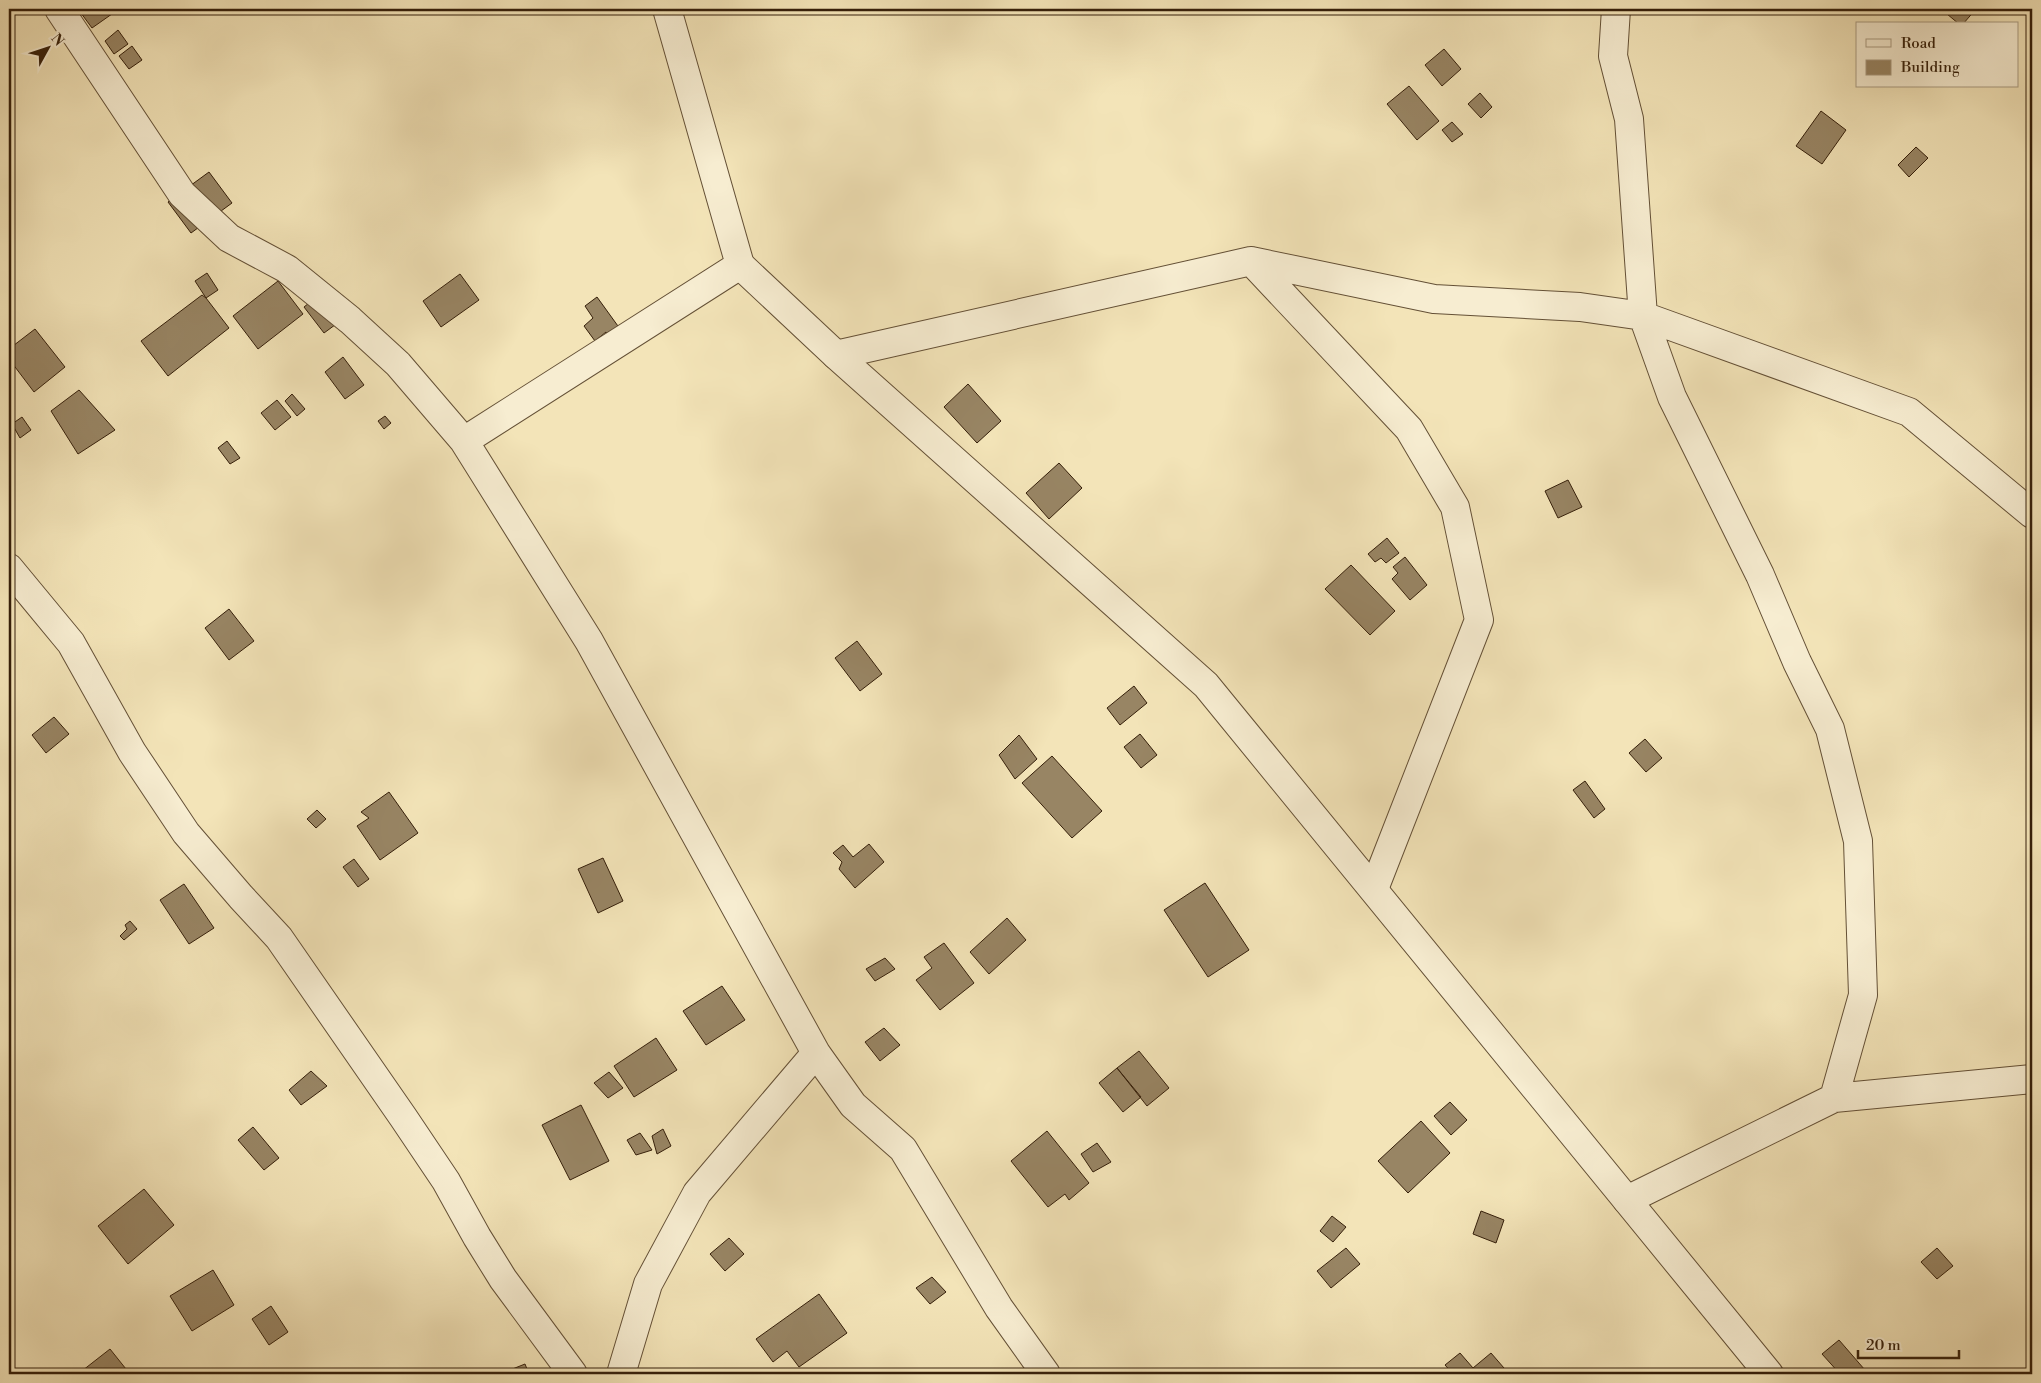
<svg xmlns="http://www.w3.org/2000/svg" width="2041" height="1383" font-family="'Libre Bodoni',serif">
  <rect width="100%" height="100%" fill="#f3e4b8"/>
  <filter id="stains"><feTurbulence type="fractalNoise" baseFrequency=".004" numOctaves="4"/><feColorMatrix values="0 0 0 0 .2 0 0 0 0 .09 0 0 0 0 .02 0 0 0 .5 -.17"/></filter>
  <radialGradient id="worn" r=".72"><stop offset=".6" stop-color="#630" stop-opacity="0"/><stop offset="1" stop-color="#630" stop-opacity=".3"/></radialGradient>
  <path fill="#988564" stroke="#351f0a" d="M78,9H119L92,28Z
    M1941,9H1976L1963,24H1959Z
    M118,30L128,44L114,54L105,41Z
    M132,46L142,60L129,69L119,56Z
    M1444,49L1461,69L1442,86L1425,65Z
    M1409,86L1439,121L1417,140L1387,104Z
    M1480,93L1492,107L1481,118L1468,104Z
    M1821,111L1846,130L1822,164L1796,146Z
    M1452,122L1463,134L1452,142L1442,130Z
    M1916,147L1928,158L1909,177L1898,165Z
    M209,172L232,203L191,233L168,202Z
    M207,273L218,290L206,298L195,281Z
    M460,274L479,300L441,327L423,301Z
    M278,281L303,314L258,349L233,316Z
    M202,295L206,298L229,328L168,376L141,341Z
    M319,295L339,322L324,333L304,307Z
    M597,297L623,333L613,341L606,332L595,341L584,326L593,318L585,306Z
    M35,329L65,367L34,392L9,359V349Z
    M343,357L364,385L345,399L325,372Z
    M968,384L1001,421L977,443L944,407Z
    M79,390L115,430L78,454L51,411Z
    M292,394L305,409L297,416L285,401Z
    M277,400L291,417L275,430L261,413Z
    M385,416L391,423L384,429L378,421Z
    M22,417L31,430L20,438L12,424Z
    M227,441L240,458L230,464L218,448Z
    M1059,463L1082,488L1049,519L1026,493Z
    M1568,480L1582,507L1558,518L1545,491Z
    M1387,538L1399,553L1386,563L1381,558L1375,562L1368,554Z
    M1405,557L1427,585L1410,600L1392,579L1398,573L1393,567Z
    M1351,565L1395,611L1370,635L1325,589Z
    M229,609L254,641L229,660L205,628Z
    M857,641L882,674L860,691L835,658Z
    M1134,686L1147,703L1120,725L1107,708Z
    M54,717L69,734L46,753L32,735Z
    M1140,734L1157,755L1141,768L1124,747Z
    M1019,735L1037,759L1015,779L999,755Z
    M1645,739L1662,758L1646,772L1629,753Z
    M1052,756L1102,811L1072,838L1022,783Z
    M1585,781L1605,809L1594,818L1573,790Z
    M389,792L418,833L380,860L357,826L369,818L361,812Z
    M317,810L326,819L316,828L307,819Z
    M869,844L884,862L855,888L839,869L842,862L833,853L843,845L853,857Z
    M603,858L623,901L598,913L578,869Z
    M354,859L369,879L358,887L343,867Z
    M1205,883L1249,950L1208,977L1164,910Z
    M184,884L214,928L189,944L160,900Z
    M1007,918L1026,940L989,974L970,952Z
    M130,921L137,929L124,940L120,936L127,929L125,925Z
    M944,943L974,983L940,1010L916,980L932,968L924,957Z
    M885,958L895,969L875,981L866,969Z
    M722,986L745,1020L706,1045L683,1011Z
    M884,1028L900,1045L880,1061L865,1042Z
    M656,1038L677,1070L634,1097L614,1066Z
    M1139,1051L1169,1088L1147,1106L1117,1068Z
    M1117,1068L1141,1097L1123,1112L1099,1083Z
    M311,1071L327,1086L301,1105L289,1090Z
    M609,1072L623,1088L608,1098L594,1083Z
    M1450,1102L1467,1120L1451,1135L1434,1116Z
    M581,1105L609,1161L570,1180L542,1125Z
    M1421,1121L1450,1153L1408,1193L1378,1161Z
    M253,1127L279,1158L264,1170L238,1140Z
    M663,1129L671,1146L657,1154L652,1136Z
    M1047,1131L1089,1183L1069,1200L1065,1194L1048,1207L1011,1161Z
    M640,1133L652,1150L636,1155L627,1140Z
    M1097,1143L1111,1162L1093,1172L1081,1154Z
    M144,1189L174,1225L128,1264L98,1226Z
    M1481,1211L1504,1220L1496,1243L1473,1234Z
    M1332,1216L1346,1227L1333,1242L1320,1231Z
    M729,1238L744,1254L725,1271L710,1254Z
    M1346,1248L1360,1264L1331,1288L1317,1271Z
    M1937,1248L1953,1266L1937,1279L1921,1262Z
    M213,1270L234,1305L192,1331L170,1296Z
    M932,1277L946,1292L930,1304L916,1288Z
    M819,1294L847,1333L799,1367L787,1351L773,1362L756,1339Z
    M271,1306L288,1332L269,1345L252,1319Z
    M1839,1340L1865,1370L1860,1374H1840L1822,1354Z
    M110,1349L130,1374H78Z
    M1460,1353L1473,1368L1491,1353L1504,1368L1496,1374H1453L1445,1365Z
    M525,1364L529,1374H500Z"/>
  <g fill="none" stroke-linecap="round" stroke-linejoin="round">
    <g stroke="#645036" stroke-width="30">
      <path id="minor" d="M59,9L182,194L229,238L287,269L350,320L398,364L464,441L589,641L816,1053L853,1105L903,1149L999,1308L1046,1374
        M1616,9L1613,56L1629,119L1643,316L1672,397L1760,575L1797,662L1830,729L1858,841L1863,995L1834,1098L1627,1200
        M1251,261L1409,429L1455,507L1479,620L1374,889
        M836,355L1251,261L1434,299L1580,307L1643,316L1909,412L2032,514
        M464,441L740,265L667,9
        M9,568L71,643L132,752L186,833L241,897L279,938L403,1117L446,1181L477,1237L503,1279L573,1374
        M1834,1098L2032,1079
        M621,1374L648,1284L697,1193L816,1053"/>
    </g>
    <g stroke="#645036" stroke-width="30">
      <path id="tertiary" d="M740,265L836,355L1206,685L1769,1374"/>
    </g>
    <use href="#minor" stroke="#f7edd1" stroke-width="28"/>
    <use href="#tertiary" stroke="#f7edd1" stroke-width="28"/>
  </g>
  <rect width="2041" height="1383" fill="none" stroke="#f3e4b8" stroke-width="30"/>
  <rect x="10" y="10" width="2021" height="1363" fill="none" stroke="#351f0a" stroke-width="2.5"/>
  <rect x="15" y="15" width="2011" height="1353" fill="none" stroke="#351f0a"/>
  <rect x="1856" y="22" width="162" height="65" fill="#f7edd1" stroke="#a99b81"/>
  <rect x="1866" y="39" width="25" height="8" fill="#f7edd1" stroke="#a99b81"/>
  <text x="1901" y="48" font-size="15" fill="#351f0a">Road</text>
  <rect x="1866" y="60" width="25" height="15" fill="#988564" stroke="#a99b81"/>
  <text x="1901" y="72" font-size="15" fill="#351f0a">Building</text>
  <g transform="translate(48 48) rotate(50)" stroke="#f7edd1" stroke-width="4" paint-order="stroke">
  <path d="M0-4L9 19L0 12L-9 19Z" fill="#351f0a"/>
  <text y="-8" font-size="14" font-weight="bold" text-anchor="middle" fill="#351f0a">N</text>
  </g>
  <path d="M1858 1350v8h101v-8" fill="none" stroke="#351f0a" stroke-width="2.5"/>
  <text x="1866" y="1350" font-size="15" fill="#351f0a" stroke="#f7edd1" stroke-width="4" paint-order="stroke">20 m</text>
  <rect width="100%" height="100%" filter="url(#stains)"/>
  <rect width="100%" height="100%" fill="url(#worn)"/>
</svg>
